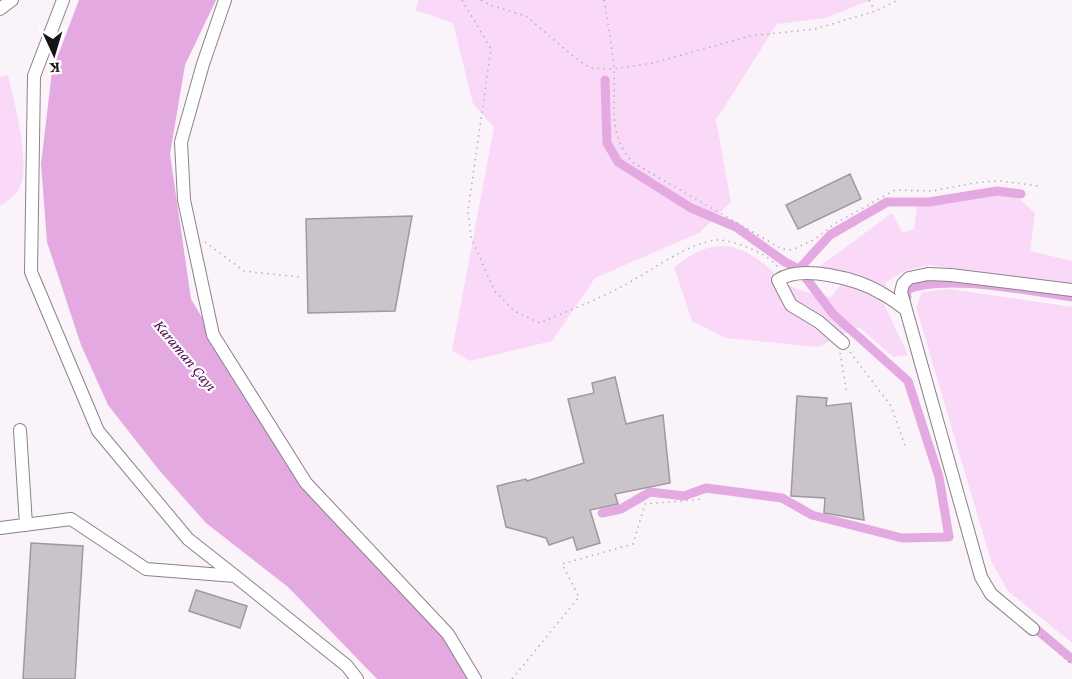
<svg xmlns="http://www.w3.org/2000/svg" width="1072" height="679" font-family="'Crimson Pro',serif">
  <rect width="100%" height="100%" fill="#fbf3fa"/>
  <path fill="#fad9f8" d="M419,0H871L825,18L777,24L716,120L731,202L699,233L595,278L552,341L470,361L452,351L494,127L473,104L453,23L415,10Z
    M8,75C14,101 31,163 20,187C16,196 8,201 0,206V77Z
    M997,195L1018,198L1035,213L1030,251L1072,261V284L928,265L905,271L886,282L884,304L908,355L893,357L859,327L818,347L725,338L692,321L674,267C707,241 732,238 765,265C773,271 779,279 787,284C800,292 816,294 831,297L841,284L819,267L892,213L903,233L914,229L917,207Z
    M949,289L1072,307V643L1008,591L991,561L916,307L922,292Z"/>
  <path fill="#e4a9e1" d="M79,0H216L185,65L170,154L191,299L291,467L435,617L482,679H377L288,587L206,523L159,470L108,405L81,345L47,242L41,164L52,71Z"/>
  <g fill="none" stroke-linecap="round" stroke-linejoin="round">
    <path stroke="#e4a9e1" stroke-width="9" d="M605,80L607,143L618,162L691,208L736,227L785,262L799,269
      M799,269L830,235L887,202H929L997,191L1021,194
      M907,297L906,290C944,273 1028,291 1072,297
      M602,513L621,509L650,492L684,496L706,488L782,498L812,515L902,538L949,537L939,477L908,381L833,314L806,278
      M1030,624L1072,659"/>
  </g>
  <path fill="#cbc3ca" stroke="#9f989f" stroke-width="1.5" d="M850,174L861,199L798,229L786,205Z
    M412,216L395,311L308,313L306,219Z
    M615,377L626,424L663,415L670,483L615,494L618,504L590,510L600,543L577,550L573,537L549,545L546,538L506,527L497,486L526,479L527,481L584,463L568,399L594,393L592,383Z
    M797,396L827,398L826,406L851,403L864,520L824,513L825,498L791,496Z
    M31,543L83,546L75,679H23Z
    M196,590L247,606L240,628L189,611Z"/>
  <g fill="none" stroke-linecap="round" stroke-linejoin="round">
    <g stroke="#8a8389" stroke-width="14">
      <path id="minor" d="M63,0L34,76L31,272L98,431L188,539L235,576
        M225,0L203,64L181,142L184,200L213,335L306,483L448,634L475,679
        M0,9L12,0
        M843,343L819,322L791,305L778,280C802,264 858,279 881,293C889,297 897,303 905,309
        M20,430L26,525
        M0,528L71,519L146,569L235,576L347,666L357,679
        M1033,629L991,594L981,577L901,292L903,284L909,278L928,274L951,275L1072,290"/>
    </g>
    <path stroke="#b6b0b6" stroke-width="1.5" stroke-dasharray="1.5 4.5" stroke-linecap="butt" d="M462,0L491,49L468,211L471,237L494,290L514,311L540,323C567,311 597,300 623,286C648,273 690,241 718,240C733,240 771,254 778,268
      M481,0L490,5L526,16L573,56L590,68L614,69L653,63L750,36L815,29L876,11L898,0
      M604,0C608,23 612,46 614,69C616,105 607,133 632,162L782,249L792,250L815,239L836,223L895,190L932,191L980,182L1001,181L1038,186
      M869,0L875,11
      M205,242L244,271L299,277
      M850,352L891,406L905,446
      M840,353L847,394
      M1042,637L1072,665
      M512,679L579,597L562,564L633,544L645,504L704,499"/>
    <use href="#minor" stroke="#fff" stroke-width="12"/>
  </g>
  <g text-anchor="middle" stroke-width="4.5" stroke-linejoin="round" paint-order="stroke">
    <g font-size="16" font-style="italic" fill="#530c53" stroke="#fff">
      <text transform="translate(186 355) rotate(50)" y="6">Karaman Çayı</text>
    </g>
  </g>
  <g transform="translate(54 54) rotate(176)" stroke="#ffffff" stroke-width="4.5" paint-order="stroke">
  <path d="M0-4.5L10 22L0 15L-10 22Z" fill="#171517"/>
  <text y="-9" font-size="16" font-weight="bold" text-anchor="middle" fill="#171517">K</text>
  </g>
</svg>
